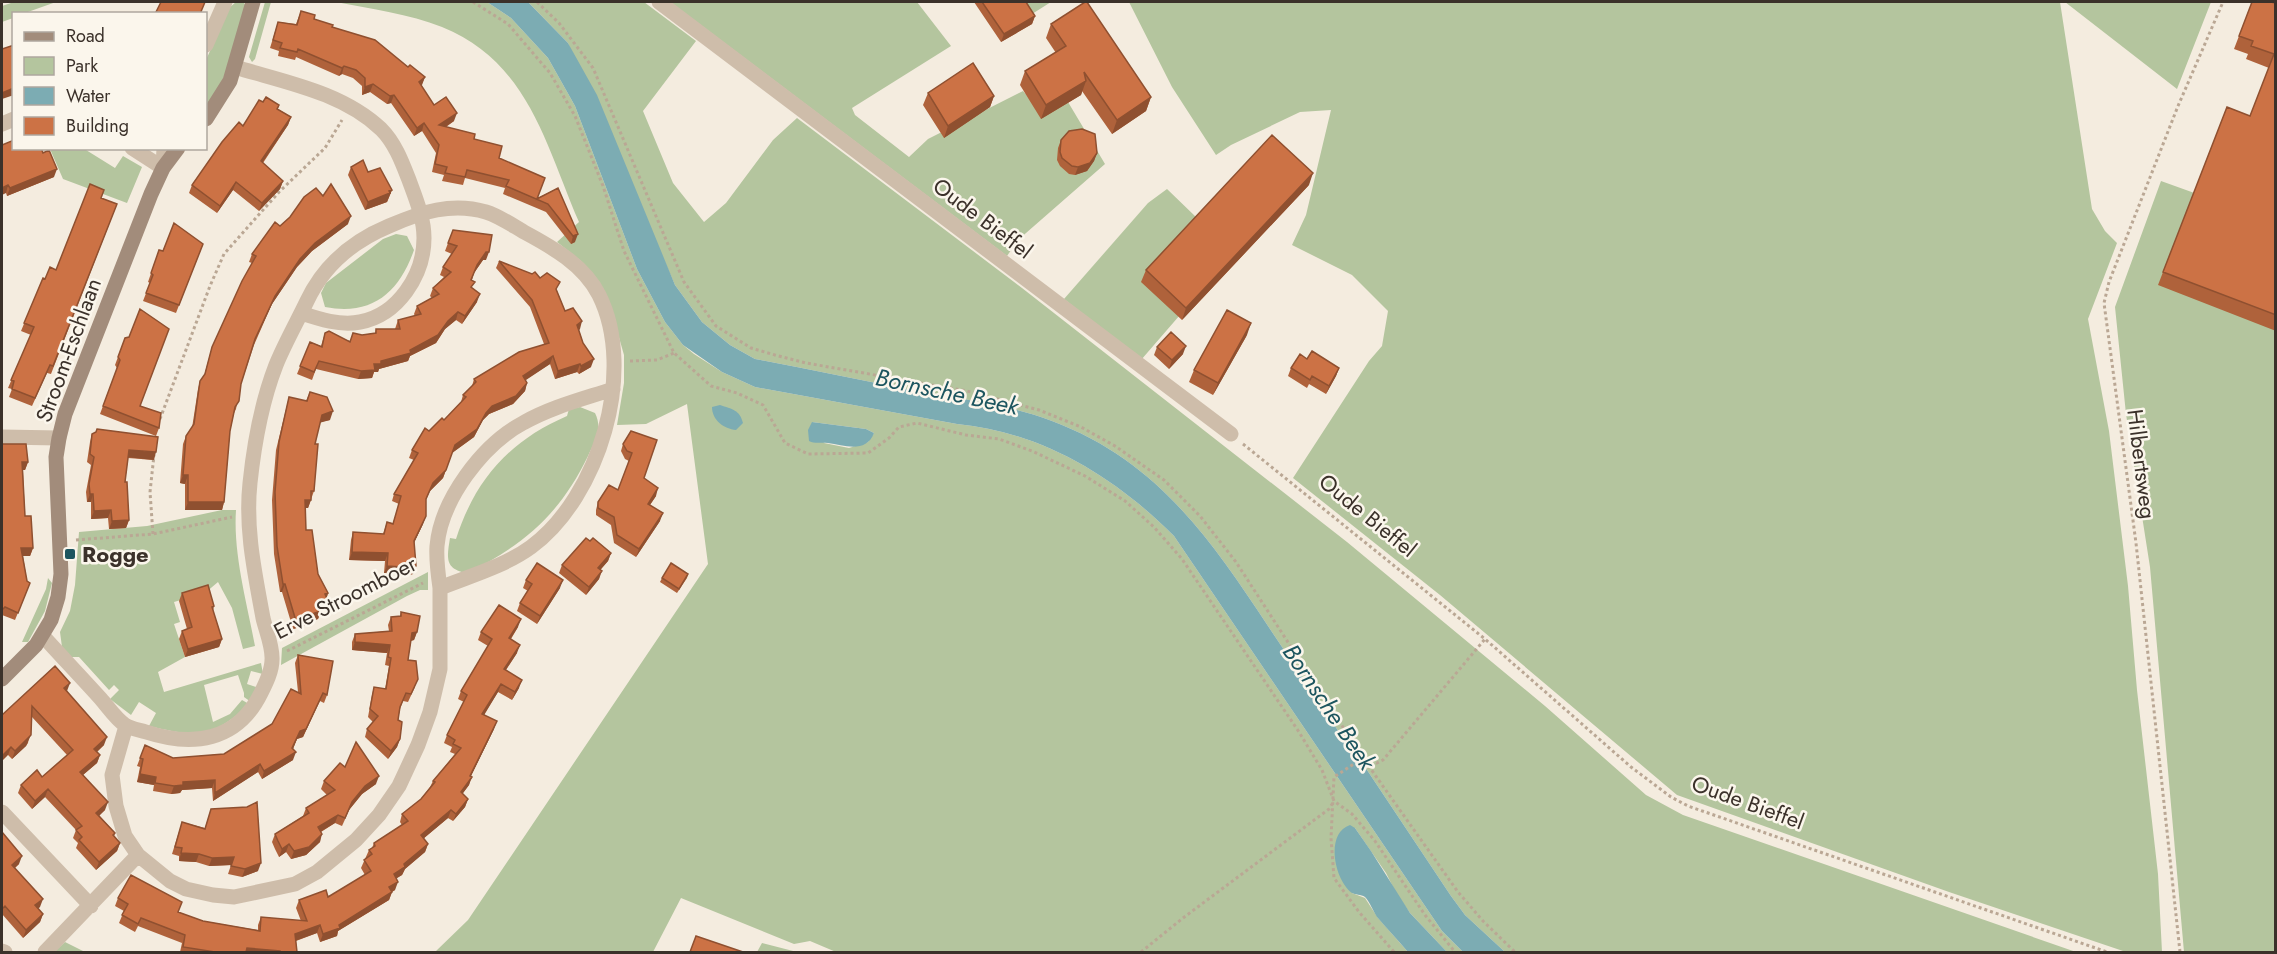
<svg xmlns="http://www.w3.org/2000/svg" width="2277" height="954" font-family="Jost,sans-serif">
  <rect width="100%" height="100%" fill="#f4ecdf"/>
  <path fill="#b4c59e" fill-rule="evenodd" d="M14,2H56L25,13L14,14L13,18L2,22V6Z
    M236,2H243L246,6L225,76L206,108V60L229,8Z
    M265,2H271L255,59L252,62L249,57Z
    M336,2H487L511,18L548,58L575,106L637,269L665,322L683,345L694,354L722,372L755,387L957,424C1042,432 1115,477 1174,536L1442,931L1463,952H1447L1410,913L1396,893L1386,873L1355,828L1352,893L1365,898L1378,918L1408,952H836L810,941L794,944L681,898L653,952H435L468,920L708,564L687,404L646,424L617,425L624,383V355L616,327L581,261L557,242L579,222C546,146 529,62 442,27C409,14 371,9 336,2ZM812,422L866,429L874,433L868,442L849,448L824,443Z
    M528,2H644L696,41L643,111L673,183L704,222L726,203L773,140L797,118L1022,288L1347,542L1545,706L1646,795L1683,815L2076,952H1505L1465,915L1451,896L1363,764L1354,754C1325,712 1297,669 1268,626C1210,538 1156,460 1052,421C1007,404 959,399 911,390C859,380 807,369 755,359L730,345L702,322L675,285L568,43Z
    M670,2H917L951,46L852,108L855,115L909,157L928,139L1023,91L1043,114L1068,102L1105,164L1018,240L1007,256Z
    M1022,2H1051L1032,14Z
    M1129,2H2060L2092,209L2105,231L2117,243L2088,319L2109,431L2128,586L2137,690L2158,874L2162,952H2126L1949,892L1677,795L1440,595L1293,478L1369,361L1382,346L1388,311L1352,275L1292,245L1306,215L1331,110L1300,112L1231,145L1216,155L1172,87Z
    M2065,2H2211L2177,89Z
    M50,149H86V150L115,168L123,156L142,167L127,203L63,179Z
    M2161,181L2275,222V952H2184L2150,567L2126,414L2115,307Z
    M1167,189L1226,246L1199,293L1141,360L1064,299L1148,203Z
    M396,234L407,236L414,250C399,293 372,316 325,307L321,293L326,283L383,239Z
    M580,407L595,413C603,429 595,441 588,456C560,514 524,545 467,573C444,569 447,557 450,538L456,539C475,480 509,441 567,416L569,409Z
    M222,510H236C233,554 247,603 255,646L243,649L232,608L218,582L205,593L174,602L180,622L174,624L185,657L158,672L164,692L261,663L263,674L251,671L247,684L259,688L251,702L244,697V693L238,675L204,685L213,722L230,714L242,700L249,704C213,739 195,737 149,726L156,713L139,702L131,715L110,699L119,690L114,685L109,690L79,657H71L62,647L60,632L70,611L75,585L79,532L147,526Z
    M428,572V590H420L407,596L281,665L282,648Z
    M48,578L52,583L45,611L28,642H22L46,589Z
    M65,942L85,952H54Z
    M762,943L797,952H757Z"/>
  <path fill="#7cacb3" d="M487,2H528L568,43L597,95L675,285L702,322L730,345L755,359C807,369 859,380 911,390C959,399 1007,404 1052,421C1156,460 1210,538 1268,626C1297,669 1325,712 1354,754L1363,764L1451,896L1465,915L1505,952H1463L1442,931L1174,536C1115,477 1042,432 957,424L755,387L722,372L683,345L665,322L637,269L575,106L548,58L511,18Z
    M720,405C732,409 740,410 743,423L736,430C724,429 712,420 712,407Z
    M812,422L866,429L874,433C866,454 844,445 828,443C820,442 815,444 809,441L808,430Z
    M1350,825L1355,828L1371,851L1410,913L1447,952H1408C1398,940 1387,929 1377,917C1373,911 1370,902 1365,897C1361,894 1355,895 1352,893C1334,880 1325,833 1350,825Z"/>
  <g fill="none" stroke-linecap="round" stroke-linejoin="round">
    <path stroke="#baa794" stroke-width="3" stroke-dasharray="3 3" stroke-linecap="butt" d="M473,2L508,24L550,73L575,116L603,186L624,251L674,353L711,386L737,393L763,405L785,443L808,454L868,453L889,438L899,427L917,423L966,435L999,439L1032,451L1085,476L1125,501L1154,527L1182,559L1299,732L1322,770L1334,801L1352,814L1375,841L1425,915L1455,952
      M537,2L559,23L593,68L684,282L716,326L751,348L775,355L806,363L967,391L1039,410L1081,427L1115,446L1164,480L1200,516L1236,562L1363,758L1458,892L1483,921L1515,952
      M630,361L657,360L674,353
      M160,419L210,286L224,254L279,192L325,148L342,120
      M1243,444L1485,639L1631,767L1671,797L1688,806L2107,952
      M153,534L150,492L154,455
      M76,540L153,534L232,517
      M287,651L423,583
      M1363,758L1334,777L1331,838L1334,878L1359,912L1394,952
      M1365,758L1377,763L1383,760L1485,639
      M1141,952L1183,918L1329,809L1334,801
      M2180,952L2136,543L2104,303L2109,282L2178,106L2223,2"/>
    <path stroke="#cebdaa" stroke-width="15" d="M659,2L1231,434
      M206,45L225,2
      M235,67C284,82 342,92 381,129C395,143 402,162 409,180C416,199 424,218 424,238C424,275 398,315 360,322C340,326 319,319 301,313
      M2,124L14,119
      M132,148L163,168
      M163,168L164,148
      M2,437L59,438
      M440,588C438,574 436,560 437,546C441,500 482,445 523,423C551,407 583,399 613,389
      M43,636C62,657 82,678 101,699C108,707 116,719 125,725C131,729 140,730 146,732C192,747 237,742 261,693C266,683 272,671 272,660C273,647 266,631 263,618C255,574 245,529 250,483C254,445 262,401 276,365C285,343 297,322 307,301C324,265 353,241 389,226C421,212 452,202 486,212C499,216 512,225 524,232C552,247 584,265 599,295C637,371 599,497 531,547C505,566 470,576 440,588V669L430,712L418,745L399,786L379,815L356,840L317,872L295,884L234,897L213,895L186,889L170,881L138,855L125,836L116,806L112,775L126,726
      M2,812L91,906
      M2,951L5,952
      M45,952L138,855"/>
    <path stroke="#a28c7b" stroke-width="15" d="M206,119L230,81L253,2
      M2,679L36,645L51,620L58,597L61,574L56,457L59,438L65,414L151,194L163,168L178,148"/>
  </g>
  <path fill="#af623b" d="M974,2H1026L1035,16L1032,24L1001,42Z
    M2252,2L2276,3V331L2158,285L2227,107L2250,116L2269,68L2246,59L2248,54L2234,49Z
    M301,11L314,19L332,27L408,67L425,77L421,86L434,105L454,121L446,127L474,139L499,158L537,198L558,188L575,242L571,244L546,212L503,194L505,188L465,178L463,185L442,181L444,175L432,172L436,153L422,131L414,136L391,103L387,104L370,92L362,95V86L353,78L342,74L339,76L296,57L295,60L278,56L279,51L270,48L278,22L296,24Z
    M1051,24L1151,97L1146,111L1112,134L1082,91L1081,95L1041,119L1020,85L1025,71L1056,53L1046,38Z
    M928,93L994,96L990,107L944,138L923,105Z
    M263,102L279,105L278,109L291,117L288,125L263,163L283,181L280,189L259,211L233,190L217,213L189,193L192,185Z
    M1061,140L1097,153L1094,161L1087,171L1075,175L1069,174L1060,166L1057,160L1058,148Z
    M2,145L54,177L7,196L6,193Z
    M351,167L368,172L392,190L387,202L365,210L348,175Z
    M1309,185L1182,320L1141,282L1146,270Z
    M323,196L348,224L312,251L297,267L272,304L254,345L241,384L236,409L234,413L230,431L224,502L222,510H185V484L180,483L183,444L186,436L192,428L198,389L200,381L204,376L212,347L252,263L249,262L252,254L280,226Z
    M101,198L117,204L51,374L47,373L32,406L9,397L12,389L8,388L31,335L21,331L43,278L45,279L56,270Z
    M453,230L486,260H483L474,273L472,280V288L477,302L462,324L456,320L445,329L436,343L410,356L408,361L379,369L378,372H374L372,378L358,379L316,369L312,380L297,374L310,342L321,346L325,333L350,341L362,335L375,333L376,329H395L398,320L415,316L414,314L417,306L432,298L430,296L433,288L444,277L440,275L443,267L452,254L445,251Z
    M203,244L176,313L143,301L150,283L148,282L159,250L163,251Z
    M499,261L540,278L557,291L565,311L580,329L579,330L591,367L579,374L577,372L555,379L550,364L525,380L527,383L525,391L513,404L489,414L483,420L474,437L452,453L443,478L430,491L426,500L423,524L414,543L416,566L413,574L400,577L399,574L384,573L385,561L349,560L351,540L353,532L383,534L387,522L393,523L399,504L392,501L394,494L414,460L409,458L412,450L429,431L444,420L461,402L463,395L472,386L474,379L544,344L530,307L496,268Z
    M1247,335L1213,395L1189,382L1194,370Z
    M125,338L140,406L159,428L156,436L100,414L117,368L115,365Z
    M1157,347L1183,354L1169,369L1154,355Z
    M1307,359L1339,368L1336,376L1326,394L1309,384L1307,388L1288,376L1291,368Z
    M310,392L330,420L320,422L315,444L314,491L308,508H305L306,530L318,574L328,593L324,607L320,609L321,611L318,619L308,622L307,625L293,629L282,592H280L274,554L272,500L276,450L287,405L289,397L306,401Z
    M97,429L154,460L128,458L125,482L129,520L126,528L109,529L108,518L91,519V502H87L86,492L91,465L87,462L90,442L92,434L96,433Z
    M631,431L644,478L656,496L650,505L660,521L636,557L614,543L611,525L596,515V510L598,502L618,490L629,461L625,459L621,451L623,444Z
    M2,444L28,462L25,470H23L25,516L33,548L30,556H23L27,581L30,583L15,620L2,615V616Z
    M590,541L611,553L608,561L601,569L599,579L586,595L559,573L562,565Z
    M688,574L687,578L677,593L660,582L662,578Z
    M526,580L560,588L537,624L517,611L520,603L528,591L523,588Z
    M182,593L214,606L213,611L222,639L219,647L185,657L179,639L182,631L187,629L179,601Z
    M401,612L417,632L414,640L411,641L408,660L415,687L408,702L403,701L400,709L398,720L400,739L397,747L388,759L365,737L367,729L373,722L368,717L372,695L374,687L385,689L389,666L385,665L387,653L352,650V642L355,634L389,631L388,625L391,617L400,616Z
    M518,627L511,639L517,653L506,670L519,688L512,700L498,692L484,714L494,729L471,776L469,785L462,794L468,799L465,807L453,821L448,818L423,839L428,844L425,852L405,869L402,875L396,878L395,890L392,892L389,900L338,931L337,936L320,942L317,933L296,941L297,952H180L182,943L138,926L135,932L119,923L124,911L115,906L118,898L178,912L203,921L258,930V925L261,917L301,921L296,908L299,900L328,897L365,875L361,868L369,850L372,848L374,843L402,825L400,822L402,814L421,799L430,787L433,781L455,754L450,752L452,747L444,743L447,735L464,702L458,699L461,691L488,646L478,640L481,632Z
    M298,655L327,695L324,703L320,701L303,737L297,739L293,749V760L262,779L258,772L213,801L212,788L182,790L180,793L171,794L153,791L154,785L137,782L140,767L137,766L145,745L173,758L224,754L272,724L298,692L295,663Z
    M67,691L104,745L97,752L100,755L97,763L83,775L105,810L99,815L115,833L114,837L120,843L117,851L96,870L76,848L78,843L73,838L76,830L45,797L32,809L18,793L21,785L42,777L67,755L32,717L28,743L26,746L12,759L8,755L2,715Z
    M345,767L376,784L362,794L349,810L342,826L335,823L321,832L320,842L306,855L291,859L286,852L279,857L275,849L272,842L275,834L303,816L306,808L327,795L321,789L324,781Z
    M211,809L258,871L242,877L228,874L231,865L209,866L196,862L179,861V856L172,854L182,822L205,828Z
    M2,832L19,864L15,868L40,907L38,908L43,914L40,922L23,938L2,914Z"/>
  <path fill="#8f5030" d="M1035,16L1032,24L1001,42L1004,34Z
    M344,66L342,74L339,76L342,68Z
    M425,77L422,85L416,90L419,82Z
    M1086,81L1081,95L1041,119L1046,105Z
    M373,84L370,92L362,95L365,87Z
    M14,88V95L2,99V93Z
    M394,95L391,103L387,104L390,96Z
    M994,96L990,107L944,138L948,126Z
    M1151,97L1146,111L1112,134L1117,120Z
    M457,113L454,121L436,133L439,125Z
    M291,117L288,125L258,169L261,161Z
    M424,123L422,131L414,136L417,128Z
    M1097,153L1094,161L1087,171L1075,175L1078,167Z
    M57,169L54,177L7,196L10,188Z
    M1313,173L1309,185L1182,320L1186,308Z
    M283,181L280,189L259,211L262,203Z
    M236,182L233,190L217,213L220,206Z
    M8,185L6,193L2,195V188Z
    M392,190L387,202L365,210L368,202Z
    M351,216L348,224L312,251L297,267L272,304L252,347L275,296L300,259L315,243Z
    M578,234L575,242L571,244L573,236Z
    M486,252H489L486,260H483L474,273L477,265Z
    M480,294L477,302L462,324L465,316Z
    M458,312L456,320L445,329L436,343L410,356L408,361L379,369L378,372H374L372,378L358,379L361,371L374,364L410,350Z
    M582,321L580,329L574,333L577,325Z
    M1251,323L1247,335L1213,395L1218,383Z
    M1186,346L1183,354L1169,369L1172,360Z
    M553,356L550,364L520,384L523,376Z
    M594,359L591,367L579,374L581,366Z
    M580,364L577,372L555,379L558,371Z
    M1339,368L1336,376L1326,394L1329,386Z
    M527,383L525,391L513,404L489,414L483,420L474,437L452,453L455,445L492,406Z
    M333,411L330,420L319,423L322,415Z
    M129,450L156,452L154,460L126,457Z
    M22,462H28L25,470H20Z
    M446,470L443,478L430,491L424,507L433,483Z
    M183,475H188L185,484L180,483Z
    M658,488L656,496L645,512L648,504Z
    M90,494H93L91,502H87Z
    M305,500H311L308,508H302Z
    M188,502H224L222,510H185Z
    M111,510L108,518L91,519L94,511Z
    M663,513L660,521L636,557L639,549Z
    M426,516L423,524L411,549L414,541Z
    M129,520L126,528L109,529L112,521Z
    M21,548H33L30,556H18Z
    M352,552L388,553L385,561L349,560Z
    M611,553L608,561L595,576L598,568Z
    M387,566L402,567L399,574L384,573Z
    M416,566L413,574L400,577L403,569Z
    M602,571L599,579L586,595L589,587Z
    M563,580L560,588L537,624L540,616Z
    M283,584H285L282,592H280Z
    M328,593L324,607L315,610L318,602L325,594Z
    M321,611L318,619L308,622L307,625L293,629L296,621L309,615Z
    M521,619L518,627L506,646L509,638Z
    M417,632L414,640L409,641L412,633Z
    M222,639L219,647L185,657L188,649Z
    M355,642L390,645L387,653L352,650Z
    M520,645L517,653L501,677L504,669Z
    M522,680L519,688L512,700L515,692Z
    M70,683L67,691L61,696L64,688Z
    M501,684L498,692L480,722L482,714Z
    M323,693L303,737L297,739L290,756L296,752L293,760L262,779L264,771L292,748L300,731Z
    M497,721L494,729L467,784L470,776Z
    M31,735L26,746L12,759L15,751Z
    M107,737L104,745L91,757L94,749Z
    M400,739L397,747L388,759L391,751Z
    M11,747L8,755L2,761V756Z
    M100,755L97,763L77,780L80,772Z
    M260,764L258,772L213,801L215,793Z
    M140,774L156,777L154,785L137,782Z
    M379,776L376,784L362,794L349,810L342,826L352,802L365,786Z
    M472,777L469,785L458,800L461,792Z
    M215,780L212,788L182,790L180,793L171,794L174,786L183,782Z
    M48,789L45,797L32,809L35,801Z
    M468,799L465,807L453,821L456,814Z
    M108,802L105,810L94,821L96,813Z
    M451,810L448,818L418,843L421,835Z
    M338,815L335,823L315,835L318,827Z
    M322,834L320,842L306,855L291,859L294,851Z
    M120,843L117,851L96,870L99,862Z
    M289,844L286,852L279,857L282,849Z
    M428,844L425,852L405,869L402,875L391,882L394,874L404,864Z
    M181,853L199,854L196,862L179,861Z
    M22,856L19,864L9,873L12,865Z
    M234,857L231,865L209,866L212,858Z
    M261,863L258,871L242,877L245,869Z
    M398,882L395,890L386,895L389,887Z
    M392,892L389,900L338,931L337,936L320,942L323,934Z
    M43,899L40,907L32,913L35,905Z
    M43,914L40,922L23,938L26,930Z
    M320,925L317,933L292,942L295,934Z
    M247,948L280,951L279,952H245Z"/>
  <path fill="#cc7245" stroke="#8f5030" stroke-width="1.5" d="M161,2H205L200,14H155Z
    M982,2H1026L1035,16L1004,34Z
    M1085,2H1087L1151,97L1117,120L1084,72L1086,81L1046,105L1025,71L1066,46L1051,24Z
    M2252,2H2270L2276,3V315L2163,272L2227,107L2250,116L2274,54L2251,46L2253,41L2239,36Z
    M301,11L315,15L314,19L333,25L332,27L375,40L408,67L410,65L425,77L419,82L434,105L446,97L457,113L439,125L475,134L474,139L502,146L499,158L545,178L537,199L558,188L578,234L573,236L548,204L506,186L509,180L467,170L465,177L445,173L447,167L435,164L439,145L424,123L417,128L394,95L390,96L373,84L365,87V78L356,70L344,66L342,68L298,49L297,52L280,48L282,43L273,40L278,22L297,25Z
    M14,45V88L2,93V49Z
    M973,63L994,96L948,126L928,93Z
    M266,97L279,105L277,109L291,117L261,161L283,181L262,203L236,182L220,206L192,185L222,142L239,122L243,126L259,100L263,102Z
    M1082,129L1095,134L1097,153L1090,163L1078,167L1072,166L1062,158L1060,152L1061,140L1069,131Z
    M1272,135L1313,173L1186,308L1146,270Z
    M14,140V148H41L43,153L49,150L57,169L10,188L8,185L2,188V145Z
    M363,160L368,172L380,168L392,190L389,191L390,193L368,202L351,167Z
    M90,184L104,190L101,198L117,204L53,366L50,365L35,398L12,389L14,381L11,380L34,327L24,323L43,278L45,279L50,267L56,270Z
    M331,184L351,216L315,243L300,259L275,296L255,339L241,384L239,401L235,407L230,431L224,502H188V475H183L186,436L194,424L200,381L205,374L212,347L242,281L256,256L252,254L275,222L280,226L290,217L304,197L316,188L323,196Z
    M174,223L203,244L179,305L146,293L153,275L151,273L159,250L163,251Z
    M453,230L492,235L489,252H486L477,265L471,280L475,282L471,287L480,294L465,316L458,312L448,321L438,335L410,350L411,353L381,361V364H374L375,370L361,371L319,361L314,372L300,366L310,342L322,347L325,333L329,331L350,342L353,333L362,335L376,333V329H400L398,320L421,314L417,306L439,294L433,288L451,272L443,267L457,246L448,243Z
    M499,261L532,274L535,272L540,278L547,273L560,282L556,289L565,311L573,308L582,321L577,325L583,343L594,359L581,366L580,364L558,371L553,356L523,376L527,383L516,396L492,406L486,413L477,429L455,445L446,470L433,483L426,499V516L414,541L416,566L403,569L402,567L387,566L388,553L352,552L353,532L384,534L387,522L393,524L401,496L394,494L418,453L412,450L425,428L429,431L442,418L444,420L466,397L463,395L476,382L474,379L519,352L549,343L532,300Z
    M140,309L169,329L140,406L161,413L159,428L103,406L120,360L118,357L125,338L129,337Z
    M1227,310L1251,323L1218,383L1194,370Z
    M1171,332L1186,346L1172,360L1157,347Z
    M1312,351L1339,368L1329,386L1312,376L1310,380L1291,368L1300,354L1307,359Z
    M310,392L327,397L333,411L322,415L315,444H318L314,491H311V500H305L306,530H312L318,574L328,593L325,594L327,599L318,602L321,611L309,615L310,617L296,621L285,584H283L277,546L275,492L279,442L289,397L307,401Z
    M97,429L158,437L156,452L129,450L125,482H127L129,520L112,521L111,510L94,511L93,494H90L89,484L94,457L90,454L92,434L96,432Z
    M631,431L657,440L644,478L658,488L648,504L663,513L639,549L617,535L614,517L598,508V502L609,485L618,490L632,453L627,451L623,444Z
    M2,444H26L28,462H22L25,516H31L33,548H21L27,581L30,583L18,613L5,607L2,610Z
    M586,538L590,541L593,538L611,553L598,568L602,571L589,587L562,565Z
    M537,563L563,580L540,616L520,603L532,584L526,580Z
    M671,563L688,574L679,589L662,578Z
    M208,585L214,606L212,607L222,639L188,649L182,631L192,627L182,593Z
    M499,605L521,619L509,638L520,645L504,669L522,680L515,692L501,684L482,714L497,721L470,776L472,777L461,792L468,799L456,814L451,810L421,835L428,844L404,864L405,867L394,874L398,882L389,887L392,892L339,925L340,928L323,934L320,925L295,934L297,952H280V951L247,948L246,952H215L183,947L185,935L141,918L138,924L122,915L128,904L118,898L131,875L182,902L178,912L203,921L260,931L261,917L307,921L299,900L326,890L328,897L371,871L364,860L372,854L369,850L375,846L374,843L408,821L402,814L421,799L435,782L433,781L461,748L453,744L455,740L447,735L467,695L461,691L492,639L481,632Z
    M401,612L420,616L417,632L412,633L408,660L416,661L418,679L411,694L406,693L400,707L398,720L402,722L400,739L391,751L367,729L378,716L370,709L374,687L386,689L391,658L388,657L390,645L355,642V634L392,631L391,617L401,616Z
    M298,655L333,661L327,695L323,693L306,729L300,731L292,748L296,752L264,771L260,764L215,793V780L183,782V785L174,786L155,783L156,777L140,774L143,759L140,758L145,745L173,758L224,754L272,724L291,689L301,694Z
    M55,666L70,683L64,688L107,737L94,749L100,755L80,772L108,802L96,813L115,833L113,835L120,843L99,862L79,840L82,837L76,830L82,826L48,789L35,801L21,785L37,770L42,777L73,750L32,706L31,735L15,751L11,747L2,756V715Z
    M356,742L379,776L365,786L352,802L345,818L338,815L318,827L322,834L309,847L294,851L289,844L282,849L278,841L275,834L309,813L306,808L335,790L324,781L340,763L345,767Z
    M257,802L261,863L245,869L231,866L234,857L212,858L199,854L181,853L182,848L175,847L182,822L205,829L211,809L247,807Z
    M2,832L22,856L12,865L43,899L35,905L43,914L26,930L5,906L2,909Z
    M696,936L743,952H690Z"/>
  <rect fill="#1c555f" stroke="#fbf6ec" stroke-width="2" x="64" y="548" width="12" height="12" rx="3"/>
  <g text-anchor="middle" stroke-width="5" stroke-linejoin="round" paint-order="stroke">
    <g font-size="22" fill="#3b312a" stroke="#fbf6ec">
      <text transform="translate(983 218) rotate(37)" y="8">Oude Bieffel</text>
      <text transform="translate(68 350) rotate(-70)" y="8">Stroom-Eschlaan</text>
      <text transform="translate(2142 464) rotate(83)" y="8">Hilbertsweg</text>
      <text transform="translate(1368 515) rotate(39)" y="8">Oude Bieffel</text>
      <text transform="translate(345 597) rotate(-27)" y="8">Erve Stroomboer</text>
      <text transform="translate(1748 802) rotate(20)" y="8">Oude Bieffel</text>
    </g>
    <g font-size="22" font-weight="bold" fill="#3b312a" stroke="#fbf6ec" text-anchor="start">
      <text x="82" y="562">Rogge</text>
    </g>
    <g font-size="24" font-style="italic" fill="#1c555f" stroke="#fbf6ec">
      <text transform="translate(947 392) rotate(12)" y="8">Bornsche Beek</text>
      <text transform="translate(1329 707) rotate(56)" y="8">Bornsche Beek</text>
    </g>
  </g>
  <rect width="2277" height="954" fill="none" stroke="#3b312a" stroke-width="6"/>
  <rect x="12" y="12" width="195" height="138" fill="#fbf6ec" stroke="#aea79e" stroke-width="1.5"/>
  <rect x="24" y="32" width="30" height="9" fill="#a28c7b" stroke="#aea79e" stroke-width="1.5"/>
  <text x="66" y="42" font-size="18" fill="#3b312a">Road</text>
  <rect x="24" y="57" width="30" height="18" fill="#b4c59e" stroke="#aea79e" stroke-width="1.5"/>
  <text x="66" y="72" font-size="18" fill="#3b312a">Park</text>
  <rect x="24" y="87" width="30" height="18" fill="#7cacb3" stroke="#aea79e" stroke-width="1.5"/>
  <text x="66" y="102" font-size="18" fill="#3b312a">Water</text>
  <rect x="24" y="117" width="30" height="18" fill="#cc7245" stroke="#aea79e" stroke-width="1.5"/>
  <text x="66" y="132" font-size="18" fill="#3b312a">Building</text>
</svg>
